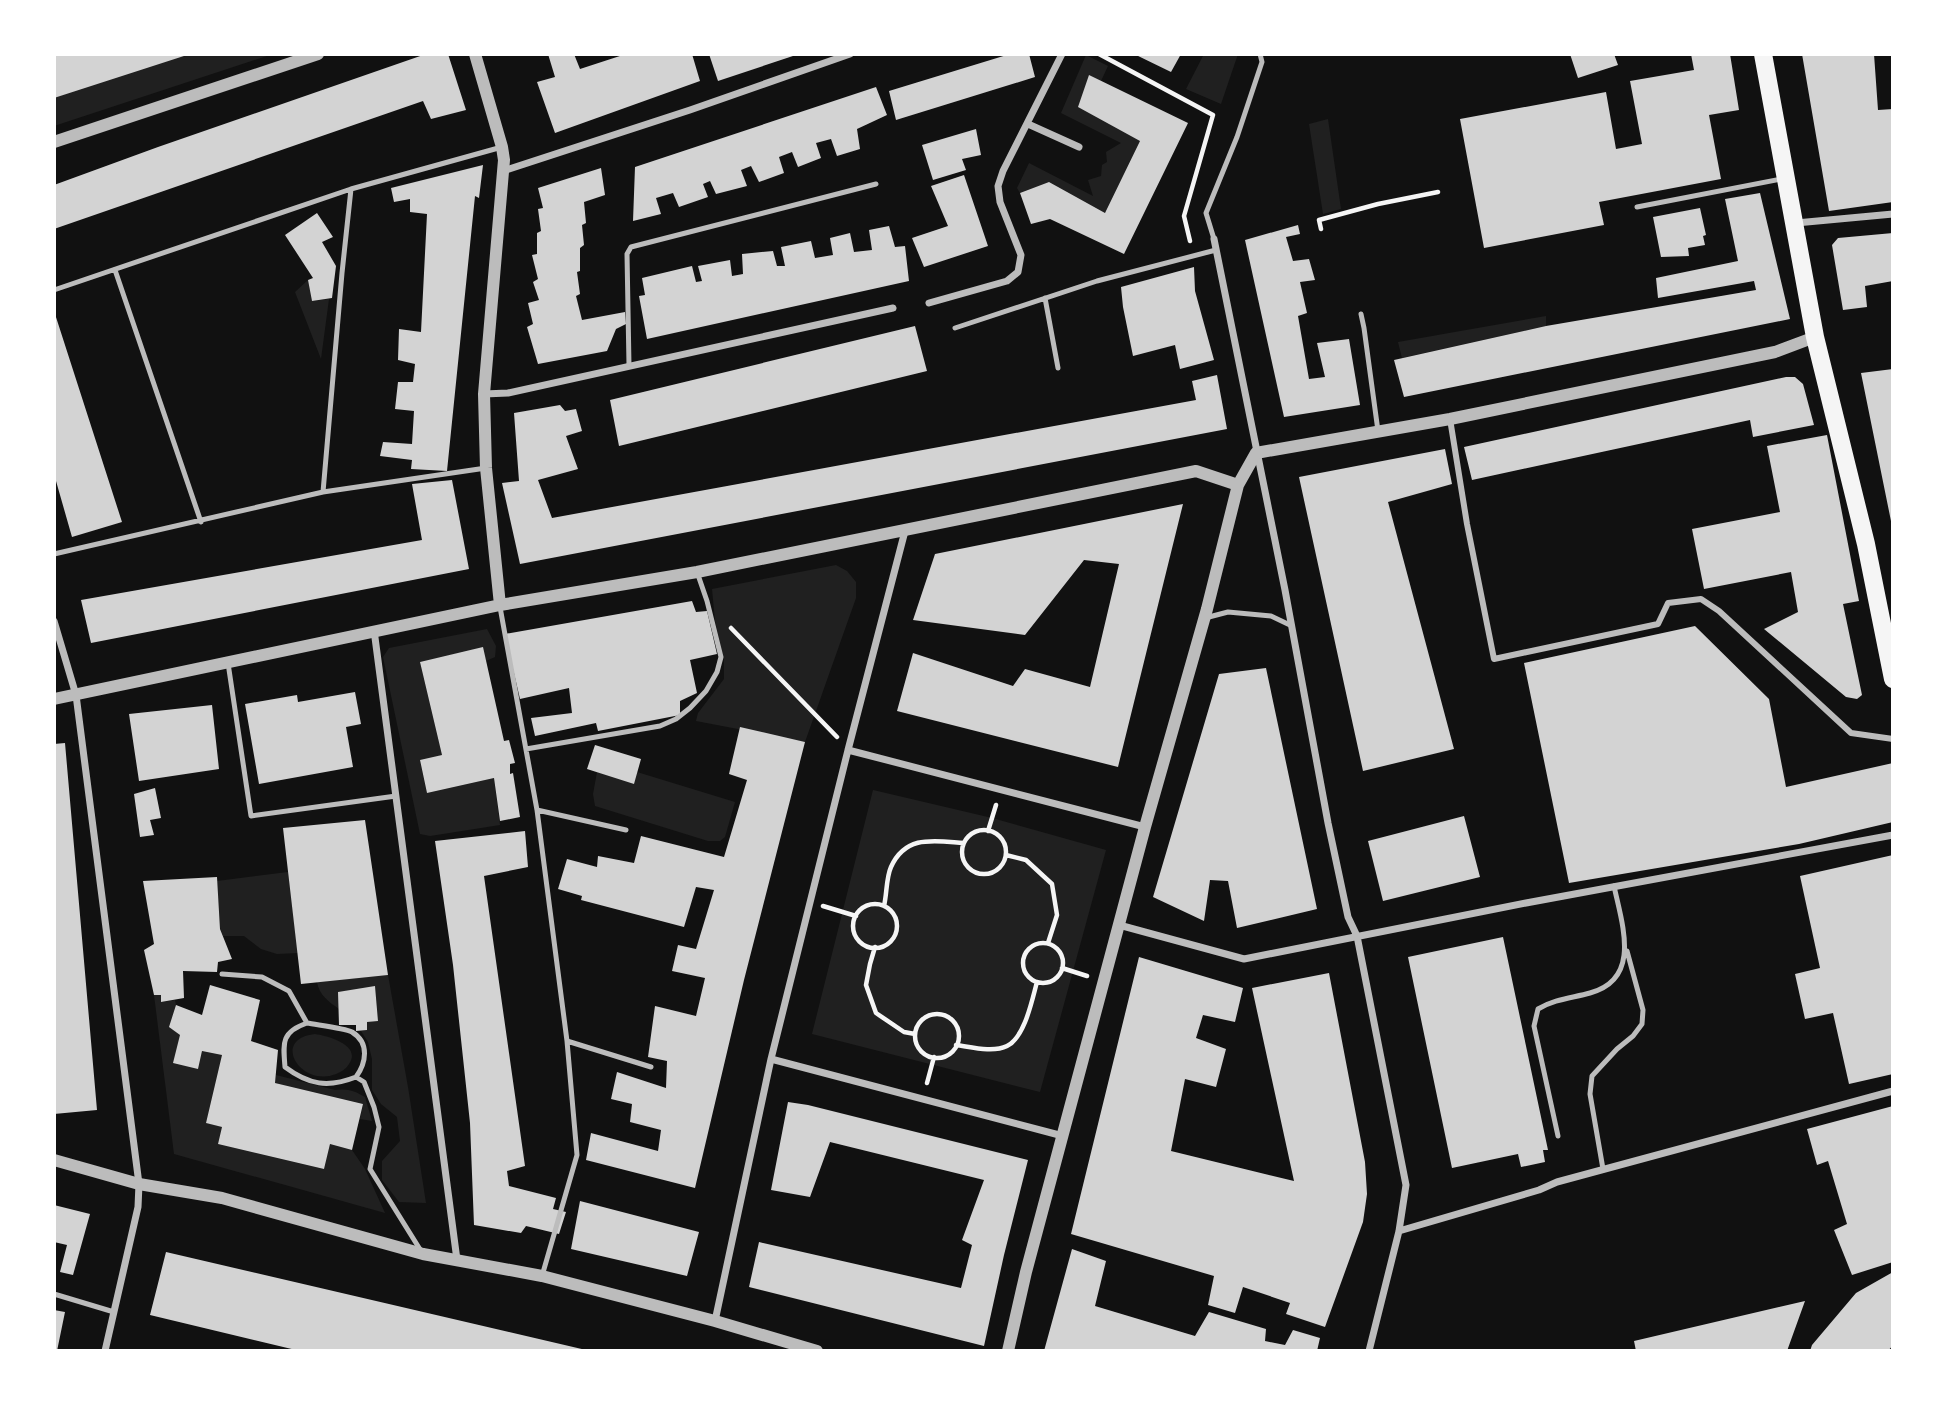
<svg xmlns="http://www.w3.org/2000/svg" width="1947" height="1405" font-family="'IBM Plex Sans',sans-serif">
  <rect width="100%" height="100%" fill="#111"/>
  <path fill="#202020" d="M54,54H273L54,126Z
    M1204,54H1238L1221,104L1186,89Z
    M1086,55L1108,66L1101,81L1140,141L1105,213L1049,182L1020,193L1017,188L1029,163L1093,196L1088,180L1101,176L1102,165L1107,162L1106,152L1121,143L1061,113Z
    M1328,119L1341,209L1323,214L1309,124Z
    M308,280L312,301L329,299L321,359L295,292Z
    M1546,316V326L1402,358L1398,342Z
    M836,565L847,571L856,582V598L805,742L696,721L698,713L724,679V661L715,621L712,589Z
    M487,629L496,646L495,657L486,661L482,648L420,662L442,755L420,761L427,793L494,778L500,825L430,836L420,834L383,657L389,648Z
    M597,772L634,784L637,772L735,802L725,837L720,841H708L595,806L593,794Z
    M873,790L992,818L1106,850L1040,1092L812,1034Z
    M288,872L298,953L277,954L261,949L244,936H223L220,928L217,881Z
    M388,975L408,1087L426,1203L399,1202L382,1180V1161L400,1141L397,1117L381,1104L372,1090V1059L368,1042L361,1031L367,1030V1022L378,1020L375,987L339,992V1009C329,1002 319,995 317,982Z
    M154,995H161L162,1002L175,1000L176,1005L170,1027L180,1035L198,1069L202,1051L222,1055L206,1123L222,1127L218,1144L324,1169L330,1144L352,1150L365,1169L385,1213L174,1154Z
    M315,1034C328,1036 362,1045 349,1064C346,1069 341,1072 336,1074C301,1088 270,1039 315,1034Z
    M276,1075L335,1090C348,1088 355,1091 365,1097L372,1121L360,1119L363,1104L275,1083Z"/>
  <path fill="#d3d3d3" d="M54,54H187V55L54,98Z
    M426,54H448L466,110L431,119L423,101L54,229V185L158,147Z
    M548,54H574L580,69L626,54H692L700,81L555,133L537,82L555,77Z
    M709,54H796V55L718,81Z
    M1010,54H1029L1035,77L896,120L889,91Z
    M1134,54H1181L1171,72Z
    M1570,54H1614L1618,65L1578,78Z
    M1691,54H1730L1739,110L1709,115L1721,179L1599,202L1604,225L1484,248L1460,119L1606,92L1616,149L1642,144L1630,81L1694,70Z
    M1802,54H1874L1878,110L1893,109V202L1829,211Z
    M1089,75L1188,123L1124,254L1050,219L1031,224L1020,193L1049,182L1105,213L1140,141L1078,107Z
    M876,87L887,115L857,129L860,149L837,156L831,139L816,143L821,158L798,167L792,152L779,157L784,173L759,182L751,166L741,170L747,186L716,194L710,181L703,184L708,197L679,207L673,193L656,198L661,214L633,221L635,167Z
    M976,129L981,155L962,159L966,170L933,180L922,145Z
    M483,165L479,198L475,196L447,471L411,469L412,460L380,456L383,442L412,444L414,411L395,409L398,382H413L415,364L398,360L399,329L421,332L427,214L410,212V199L394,202L391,188Z
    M601,168L605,195L584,202L586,223L582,225L584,245L580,248V271L577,272L580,294L576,296L582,320L625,312L626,324L616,329L607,351L538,364L527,327L533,324L528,303L539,300L533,282L538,279L532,255L537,254V233L541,231L538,209L543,208L538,188Z
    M964,175L988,246L924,267L912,238L948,226L931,186Z
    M1760,193L1790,319L1404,397L1394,360L1546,326L1756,290L1754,281L1658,298L1656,278L1738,261L1725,199Z
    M1700,208L1706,235L1703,236L1705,245L1688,248L1689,256L1661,257L1653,217Z
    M317,213L333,237L322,242L336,266L332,298L312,301L308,280L313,278L285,235Z
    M1298,225L1300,234L1286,237L1293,261L1309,259L1315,280L1300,282L1307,313L1298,316L1309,379L1325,377L1317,343L1349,339L1360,405L1284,417L1245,240Z
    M889,226L895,247L905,246L909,281L647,339L639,296L645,295L642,278L692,266L696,282L702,281L698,266L730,260L732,276L743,274L742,254L773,251L777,266H785L781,247L811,241L815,258L833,255L830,238L850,233L854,252L872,250L869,230Z
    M1893,233V281L1865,286L1867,307L1843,310L1832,245L1838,238Z
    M1194,267L1195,291L1214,360L1180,369L1175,345L1133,356L1123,307L1121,287Z
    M55,314L122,522L72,537L54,474Z
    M915,326L927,371L619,446L610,400Z
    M1893,369V526H1892L1861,373Z
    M1217,375L1227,429L520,564L502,483L519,481L514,413L560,405L565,411L576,409L582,431L566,436L578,469L538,480L552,518L1196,400L1192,381Z
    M1786,377H1795L1803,384L1814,425L1753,437L1750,420L1472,480L1464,447Z
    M1827,435L1859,601L1843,604L1862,695L1857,699L1846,697L1764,629L1798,612L1791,572L1704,589L1692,529L1780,512L1767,446Z
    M1445,449L1452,484L1388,502L1454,749L1363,771L1299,477Z
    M452,480L469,569L91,643L81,600L422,540L412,484Z
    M1183,504L1118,767L897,711L913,653L1013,686L1025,669L1090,687L1119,564L1084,560L1025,635L913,620L935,554Z
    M692,601L696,612L707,611L717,654L690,660L697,693L680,701V715L598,731L596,723L535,736L531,718L572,713L569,688L520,699L505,634Z
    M1695,626L1769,699L1786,787L1893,763V822L1799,844L1569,883L1524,663Z
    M483,647L504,741L509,740L515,763L510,764V774L513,773L520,817L500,821L494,778L427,793L420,760L442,755L420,662Z
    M1266,668L1317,909L1237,928L1228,881L1210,880L1204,921L1153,897L1219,674Z
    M355,692L361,724L346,727L353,767L259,784L245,704L297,695L298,702Z
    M212,705L219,769L139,781L129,714Z
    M740,727L805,742L744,980L695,1188L586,1160L591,1133L658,1151L661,1130L630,1122L632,1104L611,1099L617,1072L666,1088L667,1061L648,1057L655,1006L696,1016L705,978L672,971L678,945L696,949L714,890L696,887L684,927L581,900L582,896L558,889L567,859L597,867L598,856L634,863L641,836L724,857L747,780L729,774Z
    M65,743L97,1110L54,1114V744Z
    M595,745L641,759L634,784L587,769Z
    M155,788L161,818L150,820L154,835L140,837L134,794Z
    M1464,816L1480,877L1383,901L1368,841Z
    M365,820L388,975L301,984L283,828Z
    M525,831L528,867L484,876L525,1166L507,1171L509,1186L556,1198L553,1209L566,1212L559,1234L526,1226L521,1233L474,1225L470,1123L453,965L435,841Z
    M1893,855V1074L1849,1084L1833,1013L1805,1019L1795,974L1820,968L1800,876Z
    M217,877L220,929L232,959L218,962L217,972L183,971L184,998L161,1002V995H154L144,950L154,944L143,881Z
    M1503,937L1548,1150H1543L1545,1162L1521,1167L1518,1154L1452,1168L1408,957Z
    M1139,957L1243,988L1235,1022L1203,1015L1196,1038L1226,1049L1216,1087L1185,1079L1171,1151L1294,1181L1252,988L1329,973L1365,1162L1367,1194L1363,1222L1325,1327L1286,1314L1290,1303L1243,1287L1235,1313L1208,1305L1214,1276L1071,1234Z
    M210,985L260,1000L251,1041L278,1050L275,1083L363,1104L352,1150L330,1144L324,1169L218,1144L222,1127L206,1123L222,1055L202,1051L198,1069L173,1063L180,1035L169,1027L176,1005L202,1015Z
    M375,986L378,1021L367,1022V1030L356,1031V1025H339L338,992Z
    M788,1102L808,1105L1028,1160L1004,1255L984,1346L749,1287L759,1242L961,1288L972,1245L962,1240L984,1180L830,1142L810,1197L771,1190Z
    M1893,1106V1262L1852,1275L1834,1230L1847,1224L1828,1161L1817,1165L1807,1129Z
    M580,1201L699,1232L687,1276L571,1249Z
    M54,1205L90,1214L73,1275L60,1272L67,1245L54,1242Z
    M1072,1249L1106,1261L1095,1306L1195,1336L1209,1312L1266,1329L1265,1341L1285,1345L1293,1330L1320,1338L1317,1351H1044Z
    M166,1252L586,1350L585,1351H300L150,1315Z
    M1893,1272V1345L1888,1351H1810L1812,1345L1856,1293Z
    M1805,1301L1787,1351H1636L1634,1341Z
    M54,1310L65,1312L57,1351H54Z"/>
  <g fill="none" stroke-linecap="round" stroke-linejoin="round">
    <path stroke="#f5f5f5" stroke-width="4.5" d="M1099,54L1213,115L1184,216L1190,241
      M1321,229L1319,220L1378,204L1438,192
      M731,628L837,737
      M962 852a22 22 0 1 1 44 0a22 22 0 1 1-44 0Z
      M988,831L996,805
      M1006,855L1026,860L1052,884L1057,915L1048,943
      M853 926a22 22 0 1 1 44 0a22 22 0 1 1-44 0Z
      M823,906L856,916
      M884,906C887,894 886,878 891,867C906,834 935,841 964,843
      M1023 963a20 20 0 1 1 40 0a20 20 0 1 1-40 0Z
      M875,947L870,964L866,985L876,1013L904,1032L915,1034
      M1062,968L1087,976
      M915 1036a22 22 0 1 1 44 0a22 22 0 1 1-44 0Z
      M956,1045C971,1047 993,1053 1007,1046C1025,1037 1032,1000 1037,982
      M927,1083L934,1057"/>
    <path stroke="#bcbcbc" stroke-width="5" d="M1637,207L1781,179
      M1214,239L1206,213L1237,137L1262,62L1260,54
      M115,270L201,522
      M54,290L351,189L502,147
      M1045,298L1058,368
      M1361,314L1364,328L1378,431
      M955,328L1097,281L1216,250
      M629,365L627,254L631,247L876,184
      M323,492L342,273L351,189
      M54,554L323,492L486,468
      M500,607L537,810L567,1041L577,1155L542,1276
      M1205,618L1228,612L1271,616L1292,626
      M228,663L251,816L396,796
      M526,749L660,726L676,719L690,708L706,691L717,672L721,657L707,601L697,572
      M537,810L626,830
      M222,974L262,977L289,991L307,1023C317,1025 344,1028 352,1032C370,1043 366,1063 356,1077L364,1082L374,1107L379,1127L370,1169L421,1251
      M307,1023C281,1032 283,1043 285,1067C309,1085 328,1088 356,1077
      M567,1041L651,1067
      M1558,1136L1534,1026L1538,1009C1555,999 1572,998 1590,993C1642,979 1622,924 1614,886
      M1603,1169L1590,1094L1592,1076L1617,1049L1633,1036L1642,1024L1643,1010L1627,951
      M54,1294L114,1312"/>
    <path stroke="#bcbcbc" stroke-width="6" d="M1450,419L1467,524L1494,659L1658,624L1668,603L1701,599L1719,611L1851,733L1893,739"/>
    <path stroke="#bcbcbc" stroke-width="7" d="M1028,124L1079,147
      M503,171L690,110L850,54
      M1796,223L1893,214
      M1214,239L1285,590L1328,823L1348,917L1357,936L1406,1185L1399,1231L1369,1351
      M929,303L1007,281L1018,272L1021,255L1000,202L998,186L1003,171L1062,54
      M484,394L508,393L893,308
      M54,621L76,695L139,1184L138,1207L105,1351
      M374,630L457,1260
      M848,750L905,531
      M1119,925L1244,959L1526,903L1893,835
      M1063,1136L771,1059L848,750L1145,827
      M1399,1231L1539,1190L1557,1182L1893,1091
      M715,1321L771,1059"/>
    <path stroke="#bcbcbc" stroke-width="12" d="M475,54L502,147L504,160L484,394L486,468L500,605
      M54,142L318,54
      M54,699L500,605L697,572L1196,471L1238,485
      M54,1160L139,1184L222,1198L423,1254L542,1276L715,1321L817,1351
      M1008,1351L1026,1272L1145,827L1207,609L1238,485L1256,453L1450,419L1775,352L1815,337"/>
    <path stroke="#f5f5f5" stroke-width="18" d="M1763,54L1815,337L1866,544L1893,679"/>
  </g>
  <rect width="1947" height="1405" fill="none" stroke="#ffffff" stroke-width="112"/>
</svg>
